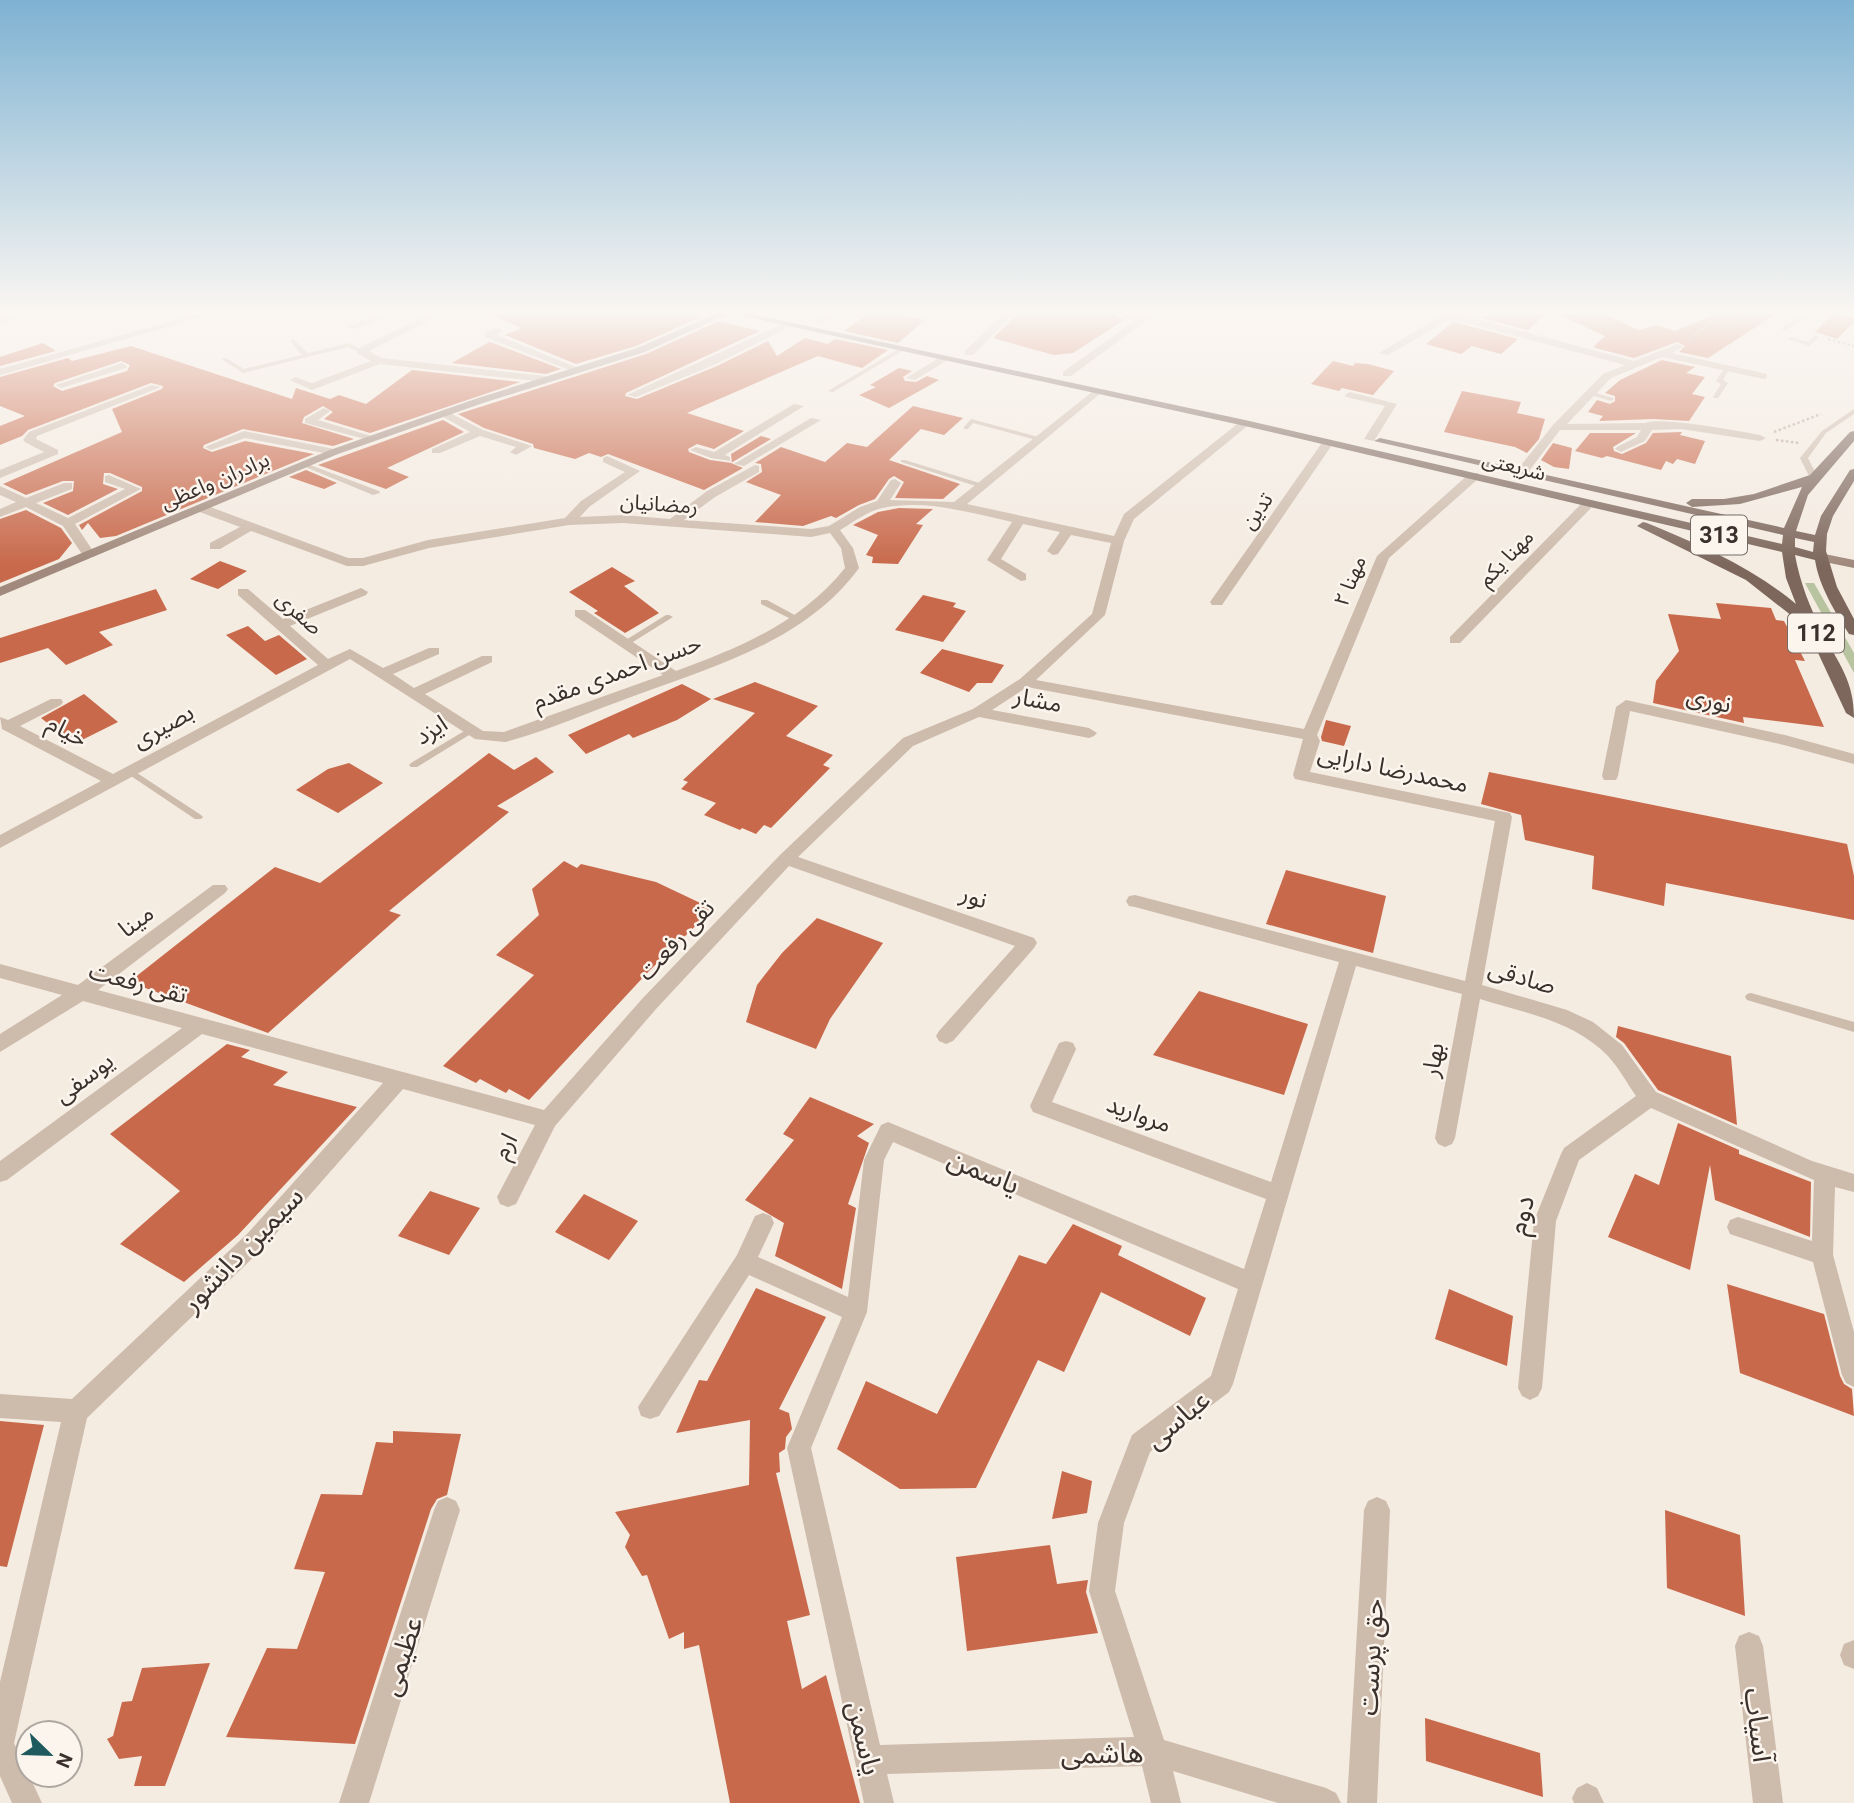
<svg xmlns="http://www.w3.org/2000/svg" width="1854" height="1803" font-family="Roboto,'Noto Sans Arabic',sans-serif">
  <rect width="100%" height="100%" fill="#f4ebe1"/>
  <path fill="#b8c4a0" d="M1805,583H1814L1854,653V673Z"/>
  <path fill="#c8694b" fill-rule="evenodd" d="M490,314H684L701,317L636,346L576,364L505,335L521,328Z
    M868,314H894L925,320L898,343L844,331Z
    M1018,314H1112L1124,320L1073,353L1054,355L993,338Z
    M1490,314H1546L1528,330L1482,318Z
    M1558,314H1604L1639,330L1657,325L1675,331L1717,314H1776L1708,358L1679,352L1685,346L1677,342L1634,358L1599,349L1593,347L1605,336Z
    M1833,314L1854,318V322L1837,339L1816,332L1813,334Z
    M719,321L760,331L626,393L625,396L637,399L717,366L768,341L777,356L805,338L828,344L835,339L888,350L862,368L818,356L687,413L744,431L714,449L697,444L688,449L689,452L710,460L732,463L731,454L761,436L771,439L731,463L743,468L704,490L608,454L601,457L589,453L575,459L534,448L533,444L484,428L458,414L646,354Z
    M1452,323L1454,322L1518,339L1501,354L1472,346L1461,354L1426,344Z
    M489,342H490L561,369L546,374L452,363Z
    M43,343L56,351L0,366V357Z
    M131,346L292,399L296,388L330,399L339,395L366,404L412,370L520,382L370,433L324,419L333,412L323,406L304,417L302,423L354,439L333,446L243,429L204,445L203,448L212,452L245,441L314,454L116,536L100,538L88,523L82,530L79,525L142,491V487L110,473H104L103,484L118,489L68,515L43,503L73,491L74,481H63L26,495L3,484L122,432L112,409L162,389L163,386L151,383L28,430L22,436L0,445V426L25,416L0,406V377L68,358L72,361ZM121,361L130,365L127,371L62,391L53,386L55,383Z
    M1662,360L1695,367L1686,373L1705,377L1692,394L1705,397L1689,421L1653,419L1599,421L1603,416L1588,412L1597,400L1610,404L1615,401V396L1605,393L1620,380Z
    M1333,361L1353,366L1355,363L1368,364L1394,371L1373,395L1342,388L1339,391L1311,384Z
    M899,368L912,371L903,377L905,381L916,382L927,376L939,380L889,408L859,395L876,387L870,385Z
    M1462,391L1521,402L1517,413L1545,419L1539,439L1527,453L1515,447L1444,432Z
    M913,406L963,418L944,435L921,429L889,460L960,484L943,499L895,498L904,482L894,476L889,479L875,499L859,505L836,518L831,516L803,526L755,522L781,495L746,482L762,472L761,464L755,463L781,447L825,462L847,443L867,447Z
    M443,420L464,432L387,468L409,477L386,489L318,465Z
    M1682,432L1680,435L1705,441L1695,464L1677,459L1673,464L1666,461L1661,470L1607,456L1602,458L1575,451L1590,433H1636L1613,447L1614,451L1622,454L1646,443L1653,433Z
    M1553,443L1572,448L1569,469L1554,467L1541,460Z
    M306,470L337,483L324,489L289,477Z
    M899,508L933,509L916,524L923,525L898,564L872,563L873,557L866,555L878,535L853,525L878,512Z
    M26,510L61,528L72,543L59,559L0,583V519Z
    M220,561L247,571L218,589L190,579Z
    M612,567L635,581L624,586L659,613L625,633L594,613L598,611L569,592Z
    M156,589L167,610L99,632L113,645L66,665L48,648L0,663V638Z
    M923,595L956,603L953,607L966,611L943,642L895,630Z
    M1716,603L1771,608L1776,620L1784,621L1805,661L1795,660L1824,727L1743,717L1744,723L1653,703L1656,681L1679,651L1668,614L1721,619Z
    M248,626L265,641L279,635L307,659L276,675L226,635Z
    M942,649L1004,665L992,683H977L969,692L920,673Z
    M755,682L818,706L786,736L833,755L823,765L830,768L771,828L764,825L756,834L742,828L740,830L704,815L716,803L681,789L688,782L683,780L755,713L713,699Z
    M682,684L711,699L677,720L633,738L629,734L586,754L568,735Z
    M84,694L118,722L74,744L41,718Z
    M1326,720L1351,726L1344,746L1322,741L1321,737Z
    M489,753L514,770L536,757L554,772L497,806L509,812L389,911L401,915L268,1033L129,982L275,867L320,883Z
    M349,763L383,783L338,813L296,790L328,769Z
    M1489,772L1847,844L1854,876V920L1666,883L1664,906L1592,889L1594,856L1525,840L1521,815L1481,804Z
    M564,861L577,868L581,864L656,882L713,909L649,971L529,1100L509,1089L506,1093L480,1079L476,1083L443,1066L534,975L496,955L539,915L532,889Z
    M1286,870L1386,896L1373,953L1266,924Z
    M817,918L883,943L830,1019L816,1049L746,1022L757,985L782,953Z
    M1199,991L1308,1024L1284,1095L1153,1055Z
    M1618,1026L1731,1056L1737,1125L1658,1090L1624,1043L1616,1037Z
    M227,1044L250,1050L241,1057L288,1072L273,1085L357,1107L238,1235L184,1282L120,1244L180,1191L110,1134Z
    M810,1097L874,1124L857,1136L869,1143L848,1204L856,1208L842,1289L775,1256L784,1223L745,1200L794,1140L783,1134Z
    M1678,1123L1739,1150V1154L1811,1182L1810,1237L1715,1200L1710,1165L1690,1270L1608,1237L1635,1174L1659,1185Z
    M430,1191L480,1208L449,1255L398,1236Z
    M584,1194L638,1221L609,1260L555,1232Z
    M1073,1224L1122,1246L1118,1255L1206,1298L1190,1336L1101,1292L1064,1372L1038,1360L976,1488L900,1489L837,1449L866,1381L937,1414L1019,1255L1046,1264Z
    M1727,1284L1824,1314L1840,1376L1844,1384L1852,1389L1854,1416L1740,1373Z
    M756,1288L826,1317L779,1409L789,1413L792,1429L786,1437L785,1449L779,1453L780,1472L776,1473L810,1615L787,1621L802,1689L826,1675L860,1803H730L699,1645L684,1649V1632L669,1639L647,1575L642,1576L625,1547L630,1535L615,1512L749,1485L750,1420L676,1433L699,1380L707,1381Z
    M1449,1289L1513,1316L1507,1366L1435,1339Z
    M0,1421L44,1425L7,1567L0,1566Z
    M393,1431L461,1434L447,1495L437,1499L431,1509L355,1744L226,1737L267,1648L297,1649L325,1572L294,1569L321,1494L362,1495L376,1442L393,1443Z
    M1062,1471L1092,1481L1087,1513L1052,1519Z
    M1665,1510L1740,1535L1745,1616L1667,1588Z
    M1050,1545L1057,1584L1088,1580L1086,1592L1098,1633L967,1651L956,1557Z
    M210,1663L165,1786H134L142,1756L119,1759L107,1739L113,1736L122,1702L132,1701L142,1668Z
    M1425,1718L1540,1753L1543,1797L1426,1761Z"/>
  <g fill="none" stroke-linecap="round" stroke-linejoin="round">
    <path stroke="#b9a596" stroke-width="2.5" stroke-dasharray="2.5 2.5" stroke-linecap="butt" d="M1721,314L1771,326
      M1689,339L1722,314
      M1828,339L1854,346
      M1774,432L1821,414
      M1776,440L1799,443"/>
    <path fill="#cdbbac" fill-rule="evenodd" d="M1803,314H1810L1786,330H1782V328Z
      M1816,335L1819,337L1809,346L1788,339L1791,337L1808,342Z
      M293,339L308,353L349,343L364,351L359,352L348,347L243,373L221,359L226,358L244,369L302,355L290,341Z
      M902,347L905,349L904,350L833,392L828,391Z
      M1725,367L1730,368L1723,380L1728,383L1718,398H1714L1713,397L1721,384L1716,381Z
      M1589,391L1613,398L1614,399L1611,401L1587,394L1586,393Z
      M1854,409V414L1826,433L1808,458L1818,478L1811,480L1800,458L1822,431Z
      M971,419L1042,438L1043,439L1040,441L973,423L968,429H964V427Z
      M901,460H905L989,486L982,488L901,462Z
      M305,463L379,491L380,493L373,495L303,466L301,465Z
      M761,600H767L802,619L798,621H795L761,604Z
      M666,615H669L673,617L628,645L625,646L621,643Z
      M471,727L476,730L474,732L417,767H411L409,765L411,763Z
      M131,769L201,815L203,817L201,819H195L128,774L126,772L128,770Z
      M1751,993L1854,1022V1032L1747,1000L1745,997L1747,994Z"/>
    <path fill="#cdbbac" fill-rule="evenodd" d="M13,314H29L0,323V317Z
      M197,314H212L0,375V369Z
      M379,314H392L355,329L346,327Z
      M430,314H442L369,351L382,358L545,376L550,379L545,382L380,364L312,390L290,380L295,377L312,383L371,361L357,353V349Z
      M825,314H837L822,323H816V319Z
      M1003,314H1013L973,355H965V351Z
      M1115,314L1140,316L1155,314L1071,376H1063V372L1134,321Z
      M1444,314H1457L1634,361L1678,344L1683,347L1672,353L1767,374V378L1763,379L1662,357L1611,378L1567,424L1645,423C1659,416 1739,431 1760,435L1766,438L1760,441L1681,429L1652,430L1645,441L1621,452L1615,449L1617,447L1637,437L1641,430H1560L1526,475H1518V469L1553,425L1603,374L1625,365L1451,319L1388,355L1379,353Z
      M784,323L793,325L716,364L636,397L627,395Z
      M494,328L503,330L497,335L581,369L572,371L485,337V333Z
      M942,356L951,358L915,380L906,378Z
      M122,363L127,366L126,368L61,388L56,385Z
      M152,385L161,387L37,436L36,439L58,450V454L0,478V470L44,452L25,442L23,440L29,432Z
      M1097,388L1102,391L1101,393L967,504L1114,536L1124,514L1241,421L1251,423L1134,519L1124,541L1105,615L1036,680L1304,729L1377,556L1470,473H1478V479L1389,558L1317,735L1320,741L1310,772L1510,813L1512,817L1482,985L1567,1010L1593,1022L1622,1045L1656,1092L1812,1161L1854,1174V1192L1835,1187L1833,1255L1854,1332V1387L1846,1383L1842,1375L1813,1262L1730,1234L1727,1227L1730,1220L1738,1217L1812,1241L1814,1180L1651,1108L1579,1160L1556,1221L1542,1388L1538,1396L1530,1400L1522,1396L1518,1388L1534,1221L1561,1154L1564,1148L1636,1096C1627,1083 1619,1068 1608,1056C1574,1021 1525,1013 1480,999L1455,1138L1452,1144L1445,1147L1438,1144L1435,1138L1462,994L1356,966L1233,1384L1229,1392L1150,1452L1124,1523L1115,1591L1164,1740L1326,1788L1336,1793L1341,1803H1278L1173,1771L1181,1803H1151L1142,1766L887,1774L894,1803H864L787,1448L842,1317L749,1275L659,1416L650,1419L641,1416L638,1407L737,1255L755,1216L763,1213L771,1216L774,1223L758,1257L848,1297L864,1160L881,1125L888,1122L1244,1269L1266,1199L1033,1112L1030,1106L1059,1043L1066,1041L1073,1043L1076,1049L1052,1102L1271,1182L1339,962L1135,907L1129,906L1126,901L1129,896L1135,895L1465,981L1495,821L1295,779L1293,775L1303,739L1027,687L992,710L1089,728L1097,733L1094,736L1089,738L979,717L913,746L798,857L1034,938L1037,943L1034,948L953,1041L946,1044L939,1041L936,1036L939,1031L1015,946L789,866L656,1009L555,1126L516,1204L508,1207L500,1204L497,1197L535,1125L403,1089L264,1247L87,1418L14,1743L42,1803H12L0,1776V1682L61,1422L0,1418V1394L72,1399L248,1233L383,1083L202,1034L7,1180L0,1182V1161L182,1028L83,1001L0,1052V1034L62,995L0,978V964L78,985L213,885H225L228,889L225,893L98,990L544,1110L642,999L780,855L903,738L973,709L1020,679L1092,614L1111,543L1071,535L1058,554L1053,555L1047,551L1060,532L1023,524L1001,559L1026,574V580L1021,581L987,560L1012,522C971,513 925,499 883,508C867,511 854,522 840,530L853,548L859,568C805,642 712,667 631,697C589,712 547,731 505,742L475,739L350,659L0,848V835L101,781L2,729L0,717L8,720L51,699H61L63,702L61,705L20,726L113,774L318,665L238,595V589H248L283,619L361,588L368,592L366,595L290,626L328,659L350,649L383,668L429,648H439V654L393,674L414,688L482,656H492V662L425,694L483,731L504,732L663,675L575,616V610H585L676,671C739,648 802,622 845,568L841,548L830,533L811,537L623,523L569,525L429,548L363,566H347L251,531L220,549H210V543L240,527L197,511V505H205L348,558H363L428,540L565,518L581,501L625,472L603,462V458L607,456L640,471L589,507L580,517L623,515L670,519L707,491L755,465L759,466V472L715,497L684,520L811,529L829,526L860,507L877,501L891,480L895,479L901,483L890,500L954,502ZM893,1142L1238,1289L1211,1376L1132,1435L1098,1523L1089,1591L1134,1737L880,1745L811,1448L867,1312L884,1160Z
      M1350,392L1397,404L1374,441L1364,439L1385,406L1346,397L1345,395Z
      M794,404L804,406L725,455L730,457V461L711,458L690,450L696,447L714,452Z
      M324,408L330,411L318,420L378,438L372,441L305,423V419Z
      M444,410L483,430L532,446L516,455L510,452L516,447L480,436L440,453H432V449L470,432L440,415L438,413Z
      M811,418L821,420L744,466L734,464Z
      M244,431L334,449L340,452L334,455L245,438L211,450L205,447Z
      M1324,440L1334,442L1222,605H1212L1210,602Z
      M109,475L141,489L75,524L95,554L94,557H84L63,526L26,507L0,517V509L16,502L0,495V486L26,498L64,483H72V489L36,503L68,518L125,489L105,482V476Z
      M1587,501L1591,502V508L1460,643H1450V637L1583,502Z
      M1626,700L1785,735L1854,754V764L1784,745L1630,711L1618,776L1616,780H1604L1602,776L1616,707Z
      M447,1497L456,1501L460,1510L369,1803H339L434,1510L438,1501Z
      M1377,1497L1386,1501L1390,1510L1377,1803H1347L1364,1510L1368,1501Z
      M1749,1632L1759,1636L1763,1646L1783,1803H1753L1735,1646L1739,1636Z
      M1854,1640V1669L1844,1665L1840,1655L1844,1644Z
      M1587,1783L1597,1788L1604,1803H1574L1572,1798L1577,1788Z"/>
    <path fill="#a18a7d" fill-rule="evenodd" d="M715,314H728L645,352L483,403L338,454L0,596V587L330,450L475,399L637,348Z
      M1820,553L1854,560V568L1815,560L1814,557Z"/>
    <path fill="#7d675c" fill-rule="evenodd" d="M734,314H751L1245,420L1782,544L1783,535L1374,441L1380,438L1784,528L1802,487L1740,504L1692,507L1686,503L1692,499H1724L1754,494L1810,475L1850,432L1854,431V441L1808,495L1796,531L1815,535L1821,516L1850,470L1854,469V481L1833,516L1827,534L1826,551L1837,587L1854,619V635L1849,634C1835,612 1819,586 1815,560L1795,555C1800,583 1810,607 1822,632C1839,664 1854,681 1854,718L1846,713L1806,627L1746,580L1637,526L1643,522L1647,523C1700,545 1752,567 1796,604L1786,578L1782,552L1245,426ZM1795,538L1814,542L1813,552L1795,547Z"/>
  </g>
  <linearGradient id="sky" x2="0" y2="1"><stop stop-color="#7eb2d2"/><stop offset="0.55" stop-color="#faf6f2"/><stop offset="1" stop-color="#faf6f2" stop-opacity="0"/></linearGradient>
  <rect width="1854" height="566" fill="url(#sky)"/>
  <g text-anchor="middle" stroke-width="5" stroke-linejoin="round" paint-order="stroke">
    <g font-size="21" fill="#3b302b" stroke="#fbf5ee">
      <text transform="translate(1514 466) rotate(14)" y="7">شریعتی</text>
      <text transform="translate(215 481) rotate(-23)" y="7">برادران واعظی</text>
      <text transform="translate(659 504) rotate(4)" y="7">رمضانیان</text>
      <text transform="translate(1257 511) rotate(-55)" y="7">تدین</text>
      <text transform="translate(1506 558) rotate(-46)" y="7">مهنا یکم</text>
      <text transform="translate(1350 581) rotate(-68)" y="7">مهنا ۲</text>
      <text transform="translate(299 613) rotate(41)" y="7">صفری</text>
    </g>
    <g fill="#fbf5ee" stroke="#756b66" stroke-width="2">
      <rect x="1691" y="515.5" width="56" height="39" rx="5"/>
      <rect x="1788" y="613.5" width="56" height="39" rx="5"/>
    </g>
    <g font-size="23" font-weight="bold" fill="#3b302b">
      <text x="1719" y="543">313</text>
      <text x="1816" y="641">112</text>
    </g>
    <g font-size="24" fill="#3b302b" stroke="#fbf5ee">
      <text transform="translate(617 672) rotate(-20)" y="8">حسن احمدی مقدم</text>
      <text transform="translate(1038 700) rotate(11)" y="8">مشار</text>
      <text transform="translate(1709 700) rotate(13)" y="8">نوری</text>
      <text transform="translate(163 726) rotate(-29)" y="8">بصیری</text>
      <text transform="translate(431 730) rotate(-32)" y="8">ایزد</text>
      <text transform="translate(67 731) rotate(28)" y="8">خیام</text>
      <text transform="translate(1393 769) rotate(12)" y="8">محمدرضا دارایی</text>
      <text transform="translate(974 897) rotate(19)" y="8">نور</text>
      <text transform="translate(136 921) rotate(-37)" y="8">مینا</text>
      <text transform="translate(676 940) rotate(-47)" y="8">تقی رفعت</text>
      <text transform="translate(1522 977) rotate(16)" y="8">صادقی</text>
      <text transform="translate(138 983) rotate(15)" y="8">تقی رفعت</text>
      <text transform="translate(1433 1060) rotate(-80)" y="8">بهار</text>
      <text transform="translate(84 1078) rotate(-37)" y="8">یوسفی</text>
      <text transform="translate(1139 1114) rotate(20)" y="8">مروارید</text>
      <text transform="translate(505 1146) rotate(-62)" y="8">ارم</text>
    </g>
    <g font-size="28" fill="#3b302b" stroke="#fbf5ee">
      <text transform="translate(984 1171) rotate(23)" y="10">یاسمن</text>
      <text transform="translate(1520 1215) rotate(-76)" y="10">دوم</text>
      <text transform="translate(242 1249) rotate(-46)" y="10">سیمین دانشور</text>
      <text transform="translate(1177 1419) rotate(-40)" y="10">عباسی</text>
      <text transform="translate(401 1656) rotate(-72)" y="10">عظیمی</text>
      <text transform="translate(1370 1657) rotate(-87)" y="10">حق پرست</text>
      <text transform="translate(1759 1725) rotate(83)" y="10">آسیاب</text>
      <text transform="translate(865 1738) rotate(77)" y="10">یاسمن</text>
      <text transform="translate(1102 1753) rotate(-1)" y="10">هاشمی</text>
    </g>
  </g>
  <g transform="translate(49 1754) rotate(113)"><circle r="33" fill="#fbf5ee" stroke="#aea6a0" stroke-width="2"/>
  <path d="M0-5L12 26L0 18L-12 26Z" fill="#1f5a5e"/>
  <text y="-10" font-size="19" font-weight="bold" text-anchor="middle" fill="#3b302b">N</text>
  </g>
</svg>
